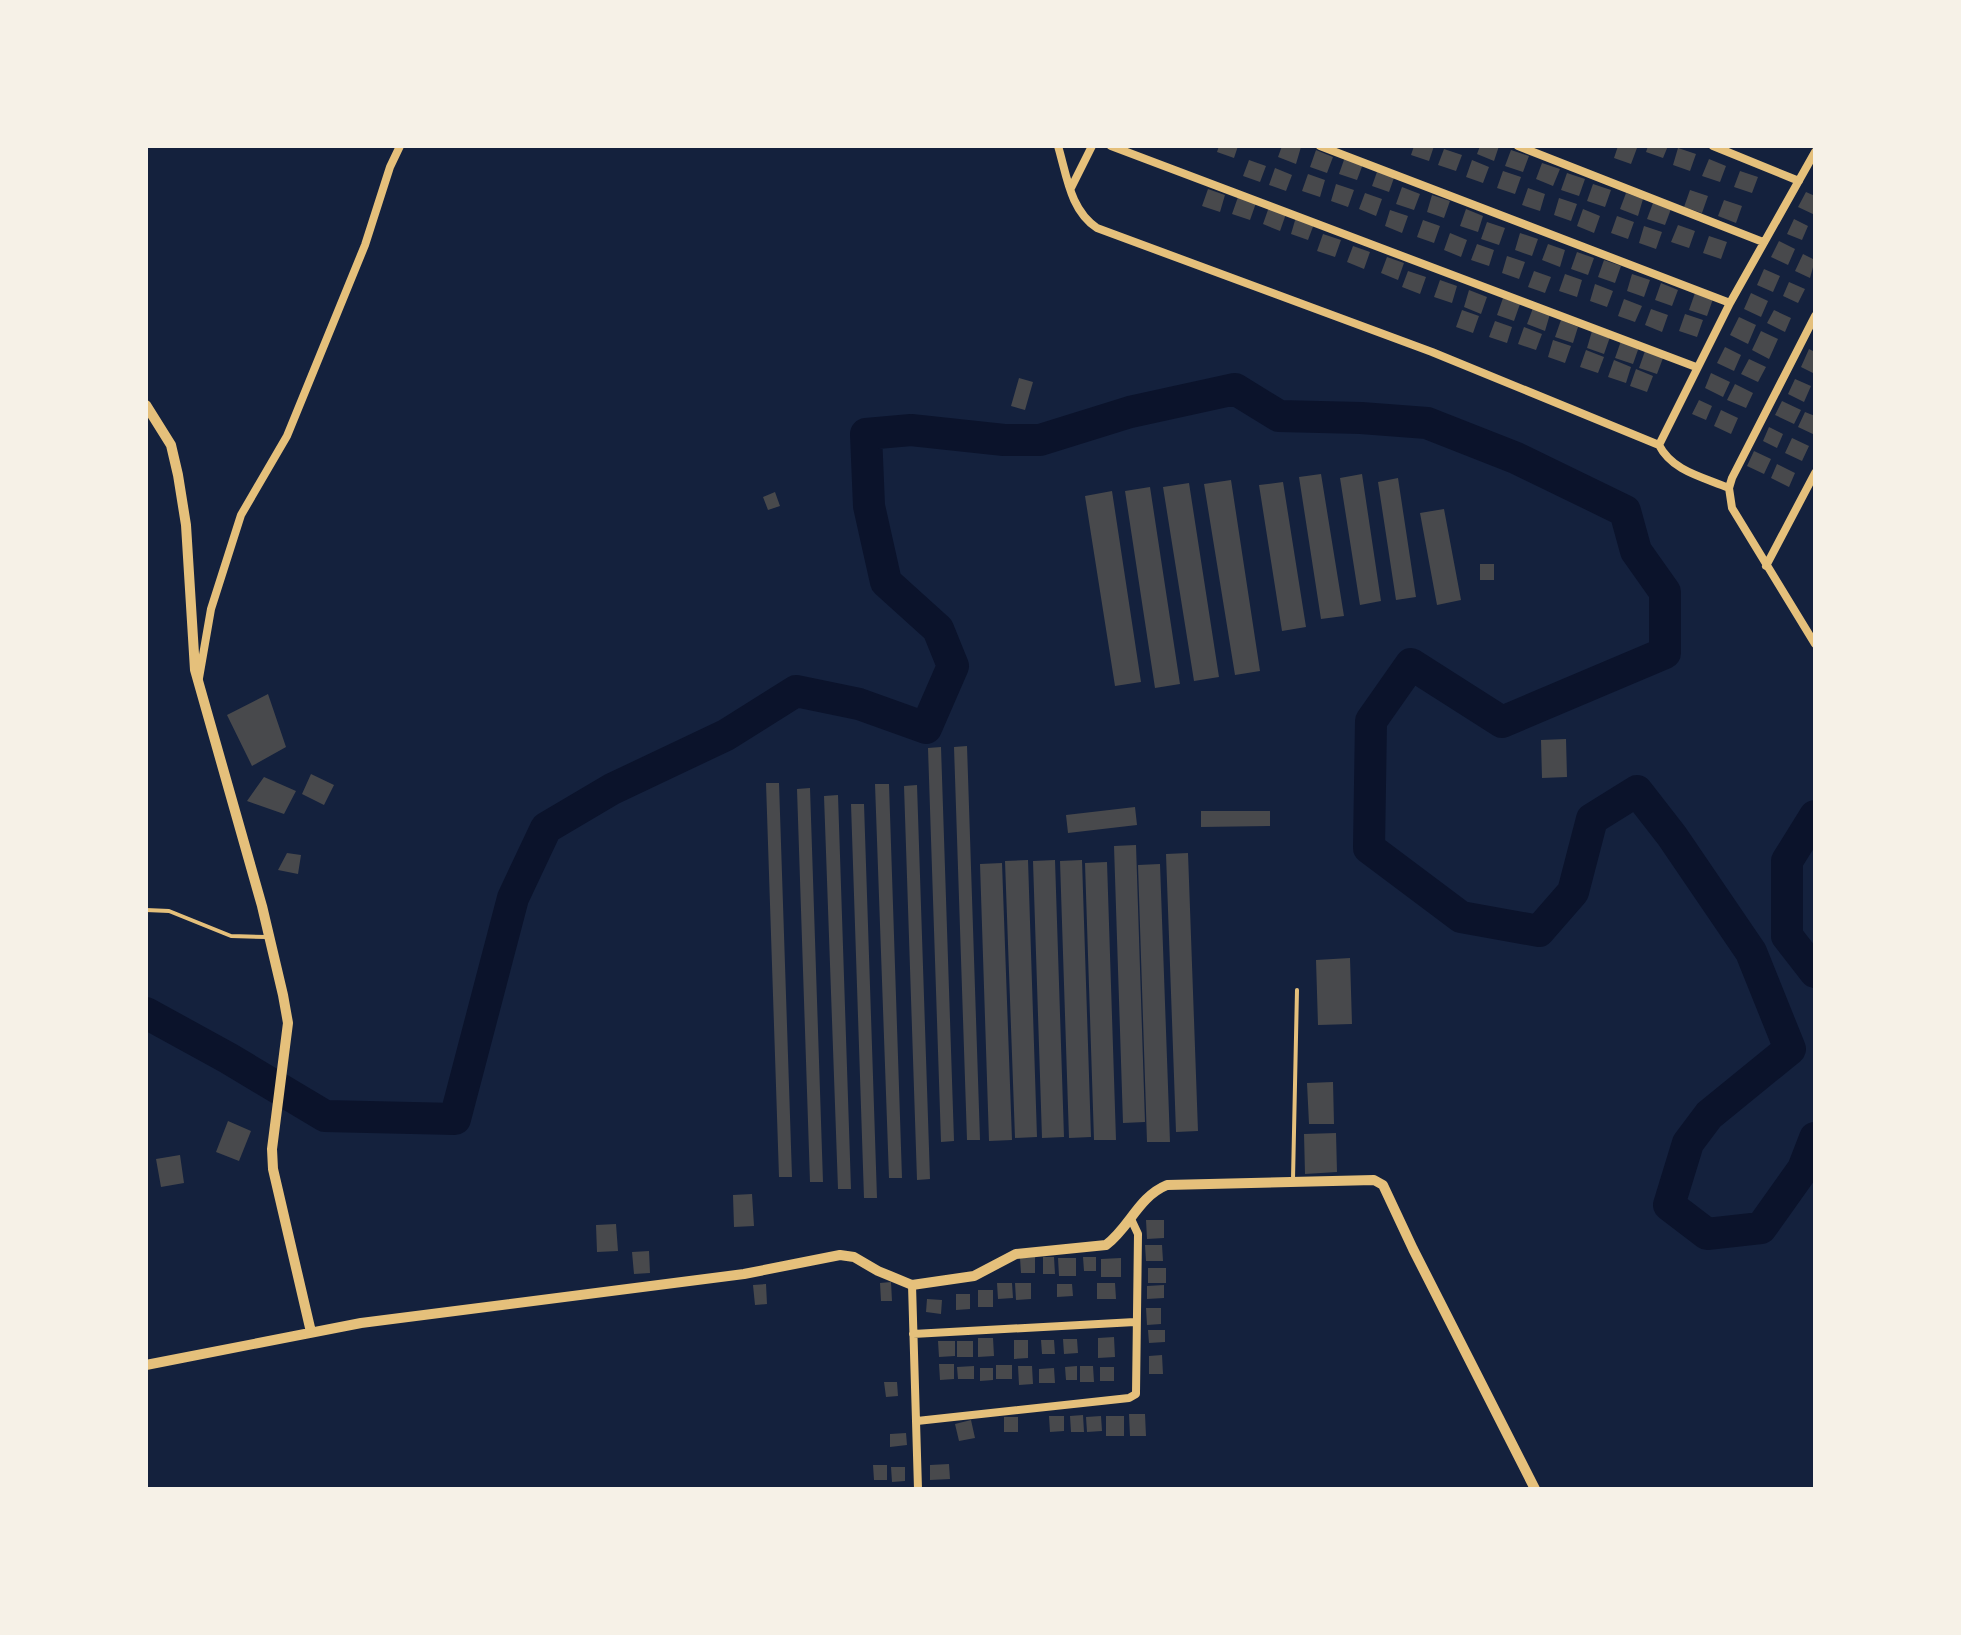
<svg xmlns="http://www.w3.org/2000/svg" width="1961" height="1635" font-family="Roboto,sans-serif">
  <rect width="100%" height="100%" fill="#14213d"/>
  <g fill="none" stroke-linecap="round" stroke-linejoin="round">
    <path stroke="#0b132b" stroke-width="32" d="M1815,816L1787,861V936L1815,972
      M146,1013L228,1058L325,1116L455,1119L513,898L546,828L612,789L726,735L796,691L859,704L926,728L953,666L938,629L886,582L869,506L866,434L911,430L1004,440H1040L1130,412L1235,389L1279,416L1361,418L1427,423L1516,458L1625,511L1636,551L1665,592V653L1502,722L1411,664L1371,721L1369,848L1461,917L1539,931L1573,892L1592,819L1637,791L1672,836L1751,952L1790,1049L1709,1115L1688,1143L1669,1205L1707,1234L1761,1228L1803,1169L1815,1138"/>
  </g>
  <path fill="#48494c" d="M1219,146H1238L1234,158L1217,152Z
    M1282,146L1301,147L1296,164L1278,157Z
    M1414,146H1434L1429,161L1411,155Z
    M1480,146H1499L1494,161L1477,154Z
    M1618,146L1637,148L1631,164L1614,158Z
    M1648,146H1668L1663,158L1646,152Z
    M1678,148L1696,154L1690,171L1673,165Z
    M1444,149L1462,155L1456,171L1438,165Z
    M1316,150L1333,157L1327,173L1310,167Z
    M1511,150L1529,156L1523,172L1505,166Z
    M1345,157L1363,164L1357,180L1339,174Z
    M1709,159L1726,166L1720,182L1702,176Z
    M1249,160L1266,166L1260,182L1243,176Z
    M1472,160L1489,167L1483,183L1466,177Z
    M1542,163L1560,169L1553,186L1536,179Z
    M1275,168L1292,175L1286,191L1269,185Z
    M1378,169L1395,175L1389,192L1372,186Z
    M1503,171L1521,177L1515,194L1497,188Z
    M1740,171L1758,177L1752,193L1734,187Z
    M1567,173L1585,179L1579,196L1561,190Z
    M1308,174L1325,180L1320,197L1302,191Z
    M1336,184L1354,190L1348,207L1331,201Z
    M1593,184L1611,190L1605,207L1587,201Z
    M1402,187L1420,194L1414,210L1396,204Z
    M1528,188L1545,194L1540,211L1522,205Z
    M1208,189L1225,195L1220,212L1202,206Z
    M1690,190L1708,196L1702,213L1684,207Z
    M1806,192L1815,196V215L1798,207Z
    M1365,193L1382,199L1376,216L1359,209Z
    M1626,193L1643,199L1638,216L1620,209Z
    M1432,195L1450,201L1444,218L1427,212Z
    M1238,197L1256,203L1250,220L1232,214Z
    M1559,198L1577,204L1571,221L1554,215Z
    M1724,200L1742,206L1736,223L1718,216Z
    M1653,203L1671,209L1665,225L1647,219Z
    M1269,207L1286,214L1280,231L1263,224Z
    M1466,209L1483,216L1478,232L1460,226Z
    M1583,209L1600,216L1594,233L1577,226Z
    M1390,210L1408,216L1402,233L1385,226Z
    M1617,216L1634,222L1628,239L1611,233Z
    M1296,217L1314,224L1308,240L1291,234Z
    M1794,219L1808,226L1802,240L1787,234Z
    M1423,220L1440,226L1434,243L1417,237Z
    M1487,222L1505,228L1499,245L1481,239Z
    M1678,225L1695,231L1689,248L1671,242Z
    M1644,226L1662,232L1656,249L1639,243Z
    M1450,233L1467,240L1461,257L1444,250Z
    M1520,233L1538,239L1532,256L1515,250Z
    M1323,234L1341,240L1335,257L1317,251Z
    M1709,236L1727,242L1721,259L1703,253Z
    M1779,241L1795,249L1788,265L1771,257Z
    M1477,244L1494,250L1489,266L1471,260Z
    M1548,244L1565,250L1560,267L1542,260Z
    M1353,246L1370,252L1364,269L1347,262Z
    M1577,252L1594,258L1588,275L1571,269Z
    M1803,254L1815,260L1810,278L1795,271Z
    M1507,256L1525,262L1519,279L1502,273Z
    M1387,257L1404,263L1398,280L1381,273Z
    M1604,260L1621,266L1615,283L1598,277Z
    M1764,269L1780,276L1773,292L1757,285Z
    M1408,271L1426,277L1420,294L1402,287Z
    M1534,271L1551,277L1545,293L1528,287Z
    M1565,274L1582,280L1577,297L1559,291Z
    M1632,274L1650,280L1644,297L1627,291Z
    M1440,280L1457,286L1452,303L1434,297Z
    M1789,282L1805,289L1798,303L1783,296Z
    M1661,283L1678,290L1672,306L1655,300Z
    M1595,284L1613,291L1607,307L1590,301Z
    M1469,290L1487,297L1481,314L1464,307Z
    M1695,293L1713,299L1707,316L1689,310Z
    M1751,293L1768,301L1761,317L1744,309Z
    M1503,298L1520,304L1514,321L1497,315Z
    M1624,299L1642,306L1635,322L1618,316Z
    M1533,308L1550,314L1545,331L1527,324Z
    M1651,309L1668,315L1662,332L1645,325Z
    M1462,310L1479,316L1473,333L1456,327Z
    M1774,310L1791,318L1785,332L1767,323Z
    M1685,314L1703,320L1697,337L1679,331Z
    M1739,317L1756,325L1748,344L1730,335Z
    M1561,320L1578,327L1573,343L1555,337Z
    M1495,321L1512,327L1507,343L1489,337Z
    M1524,327L1542,334L1536,350L1518,344Z
    M1592,331L1610,337L1604,354L1587,348Z
    M1761,331L1778,339L1769,359L1752,350Z
    M1553,340L1571,346L1565,363L1548,357Z
    M1621,341L1639,347L1633,364L1615,358Z
    M1725,347L1741,355L1734,371L1717,363Z
    M1809,349L1815,352V374L1801,367Z
    M1586,350L1604,357L1598,373L1580,367Z
    M1645,351L1663,358L1657,374L1639,368Z
    M1749,359L1766,367L1758,382L1741,374Z
    M1614,360L1631,367L1626,383L1608,377Z
    M1636,369L1653,376L1647,392L1630,386Z
    M1711,373L1730,382L1723,397L1705,388Z
    M1019,378L1033,382L1025,410L1011,406Z
    M1795,379L1811,386L1804,402L1788,394Z
    M1735,384L1753,393L1746,408L1727,400Z
    M1699,400L1712,406L1706,420L1692,414Z
    M1782,401L1801,410L1794,424L1775,415Z
    M1721,410L1738,418L1731,434L1714,426Z
    M1805,412L1815,416V435L1798,427Z
    M1769,427L1783,434L1777,448L1763,441Z
    M1792,438L1809,446L1802,461L1785,453Z
    M1754,451L1771,459L1764,474L1747,466Z
    M1777,464L1795,473L1789,487L1771,478Z
    M1321,474L1344,616L1321,619L1299,477Z
    M1362,474L1381,601L1360,605L1340,478Z
    M1398,478L1416,597L1396,600L1378,482Z
    M1231,480L1260,671L1235,675L1204,484Z
    M1283,482L1306,627L1282,631L1259,485Z
    M1189,483L1219,677L1194,681L1163,487Z
    M1150,487L1180,684L1155,688L1125,491Z
    M1112,491L1141,682L1115,686L1085,496Z
    M775,492L780,506L768,510L763,497Z
    M1444,509L1461,600L1437,605L1420,513Z
    M1480,564H1494V580H1480Z
    M268,694L286,747L252,766L227,715Z
    M1566,739L1567,777L1542,778L1541,740Z
    M967,746L980,1140H967L954,747Z
    M941,747L954,1141L941,1142L928,748Z
    M311,774L334,785L324,805L302,794Z
    M264,777L296,791L284,814L247,801Z
    M766,783H779L792,1177H779Z
    M875,784H889L902,1178H889Z
    M917,785L930,1179L917,1180L904,786Z
    M810,788L823,1182H810L797,789Z
    M838,795L851,1189H838L824,796Z
    M851,804H864L877,1198H864Z
    M1135,807L1137,825L1068,833L1066,815Z
    M1201,811H1270V826L1201,827Z
    M1136,845L1145,1122L1123,1123L1114,846Z
    M287,853L301,855L298,874L278,870Z
    M1188,853L1198,1131L1176,1132L1166,854Z
    M1028,860L1037,1137L1015,1138L1005,861Z
    M1055,860L1064,1137L1042,1138L1033,861Z
    M1082,860L1091,1137L1069,1138L1060,861Z
    M1107,862L1116,1140H1094L1085,863Z
    M1002,863L1012,1140L989,1141L980,864Z
    M1160,864L1170,1142H1147L1138,865Z
    M1350,958L1352,1024L1318,1025L1316,960Z
    M1333,1082L1334,1124H1309L1307,1083Z
    M228,1121L251,1131L239,1161L216,1152Z
    M1336,1133L1337,1172L1305,1174L1304,1134Z
    M180,1155L184,1183L161,1187L156,1159Z
    M752,1194L754,1226L734,1227L733,1195Z
    M1146,1220H1164V1238L1147,1239Z
    M616,1224L618,1251L597,1252L596,1225Z
    M1145,1245H1162L1163,1261H1146Z
    M649,1251L650,1273L634,1274L632,1252Z
    M1035,1257V1273H1021L1020,1258Z
    M1043,1257H1054L1055,1274H1043Z
    M1083,1257H1096V1271H1084Z
    M1058,1258H1076V1276H1059Z
    M1121,1258V1277H1101V1259Z
    M1148,1268H1166V1283H1148Z
    M891,1282L892,1301H881L880,1283Z
    M997,1283H1012L1013,1298L998,1299Z
    M1015,1283H1031V1299L1016,1300Z
    M1097,1283H1115L1116,1299H1097Z
    M766,1284L767,1304L755,1305L753,1285Z
    M1057,1284H1072L1073,1296L1057,1297Z
    M1164,1285V1298L1147,1299V1286Z
    M978,1290H993V1307H978Z
    M956,1294H970V1309L956,1310Z
    M927,1299L942,1300L941,1314L926,1312Z
    M1146,1308H1161V1324L1147,1325Z
    M1148,1330H1165V1342L1149,1343Z
    M1114,1337L1115,1357L1098,1358V1338Z
    M978,1338H993L994,1356L978,1357Z
    M1063,1339H1077L1078,1353L1064,1354Z
    M1014,1340H1028V1358L1014,1359Z
    M1041,1340H1054L1055,1354H1042Z
    M938,1341H955V1356L939,1357Z
    M957,1341H973V1357H957Z
    M1162,1355L1163,1374H1149V1356Z
    M939,1364H954V1379L940,1380Z
    M996,1365H1012V1379H996Z
    M974,1366V1379H958L957,1367Z
    M1018,1366H1032L1033,1384L1019,1385Z
    M1077,1366V1380H1066L1065,1367Z
    M1080,1366H1093L1094,1382H1080Z
    M1100,1367H1114V1381H1100Z
    M980,1368H993V1380L980,1381Z
    M1054,1368L1055,1383H1039V1369Z
    M884,1382H897L898,1396L886,1397Z
    M1129,1414H1145L1146,1436H1130Z
    M1083,1415L1084,1432H1071L1070,1416Z
    M1049,1416H1064V1431L1050,1432Z
    M1101,1416L1102,1431L1087,1432L1086,1417Z
    M1106,1416H1124V1436H1106Z
    M1004,1417H1018V1432H1004Z
    M971,1420L975,1438L959,1441L955,1424Z
    M906,1433L907,1445L890,1447V1434Z
    M949,1464L950,1479L930,1480V1465Z
    M873,1465H887V1480H874Z
    M891,1467H905V1481L892,1482Z"/>
  <g fill="none" stroke-linecap="round" stroke-linejoin="round">
    <path stroke="#e5c07b" stroke-width="4" d="M146,910L169,911L231,936L267,937
      M1293,1179L1297,990"/>
    <path stroke="#e5c07b" stroke-width="8" d="M1058,146C1067,176 1070,210 1097,228L1432,352L1659,445C1672,471 1703,477 1729,488
      M1111,146L1696,367
      M1320,146L1730,303
      M1518,146L1763,242
      M1713,146L1799,181
      M1071,188L1092,146
      M1815,316L1732,478L1729,488L1732,508L1815,644
      M1659,445L1730,303L1815,152
      M1766,566L1815,473
      M199,678L211,609L241,515L287,436L365,245L390,167L400,146
      M912,1285L918,1489
      M913,1334L1135,1322
      M917,1421L1129,1398L1136,1394L1138,1234L1131,1219"/>
    <path stroke="#e5c07b" stroke-width="10" d="M146,405L171,445L178,475L186,525L195,670L262,906L283,995L288,1023L272,1149L273,1169L311,1332
      M146,1365L361,1323L744,1274L840,1255L854,1257L878,1271L912,1285L974,1276L1016,1254L1106,1245C1130,1227 1138,1197 1167,1185L1374,1180L1383,1185L1413,1249L1535,1489"/>
  </g>
  <rect width="1961" height="1635" fill="none" stroke="#f6f1e7" stroke-width="296"/>
</svg>
